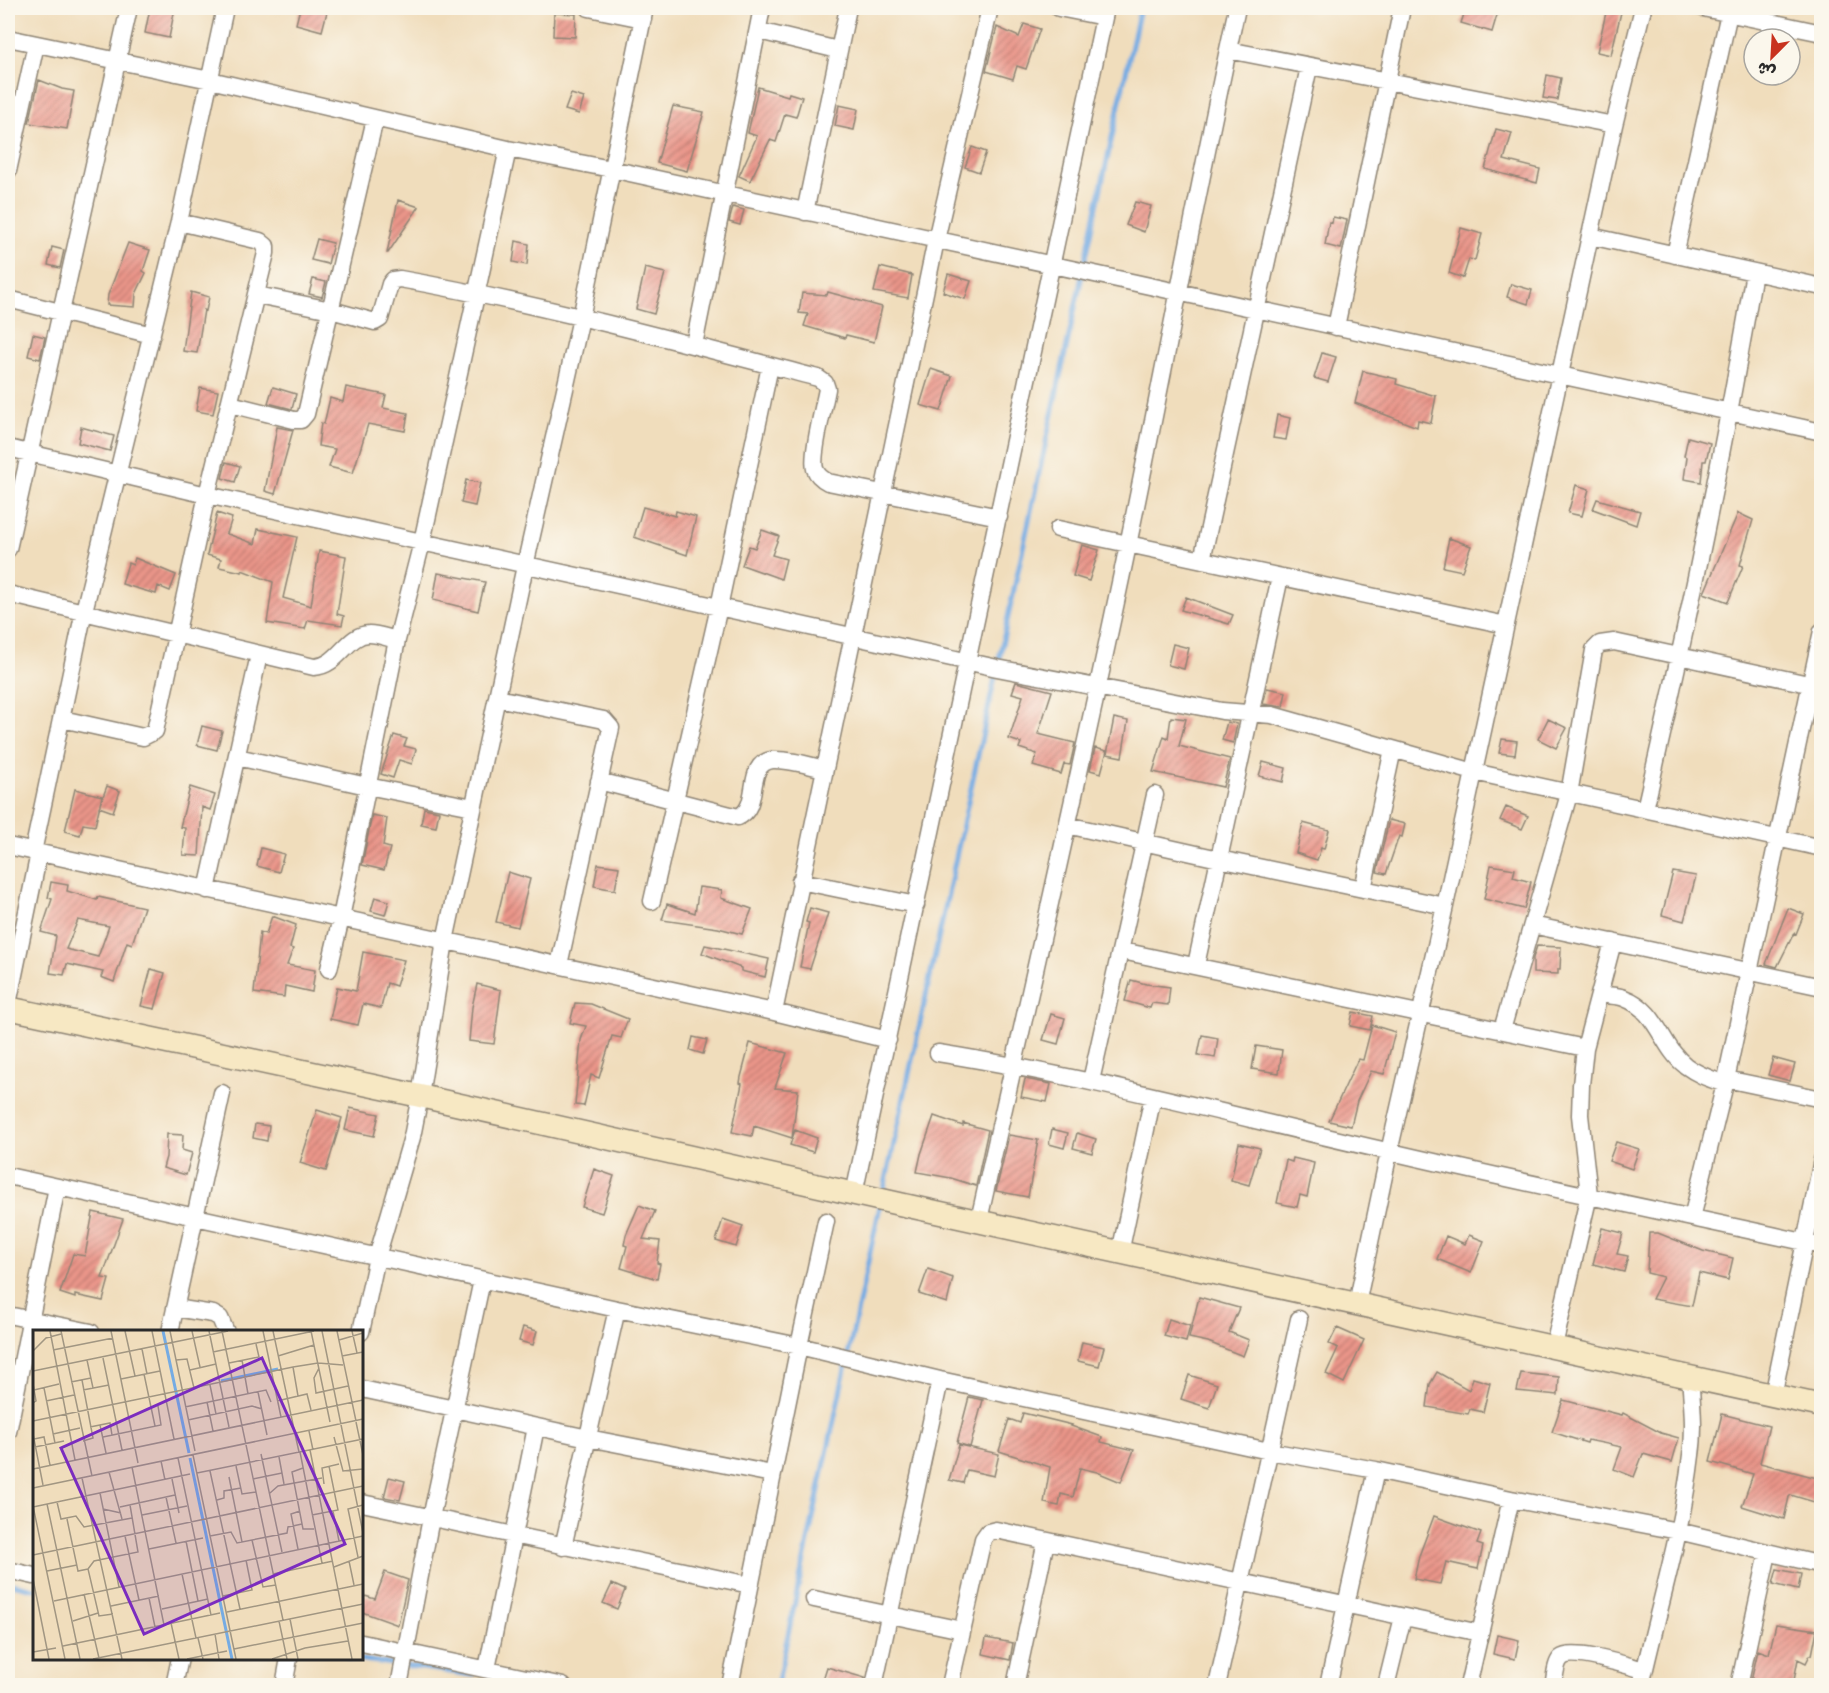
<svg xmlns="http://www.w3.org/2000/svg" width="1829" height="1693" font-family="Itim,'Playpen Sans Arabic',sans-serif">
  <defs>
    <pattern id="building-hatch" width="6" height="6" patternUnits="userSpaceOnUse" patternTransform="scale(1.5)"><rect width="6" height="6" fill="#ea9589"/><path d="M-1 1l2-2M0 6l6-6M5 7l2-2" fill="none" stroke="#be7a70"/></pattern>
  </defs>
  <rect width="100%" height="100%" fill="#fbf7ec"/>
  <filter id="ink" filterUnits="userSpaceOnUse"><feTurbulence type="fractalNoise" baseFrequency=".0167" numOctaves="2"/><feDisplacementMap in="SourceGraphic" scale="12" xChannelSelector="R" yChannelSelector="G"/><feConvolveMatrix kernelMatrix="1 2 1 2 8 2 1 2 1" color-interpolation-filters="sRGB"/></filter>
  <filter id="wash" filterUnits="userSpaceOnUse"><feTurbulence type="fractalNoise" baseFrequency=".008" numOctaves="4" result="noise"/><feDisplacementMap in="SourceGraphic" scale="24" xChannelSelector="R" yChannelSelector="G"/><feGaussianBlur stdDeviation="1.35" result="paint"/><feColorMatrix in="noise" values="0 0 0 0 0 0 0 0 0 0 0 0 0 0 0 0 0 1.4 0 .05"/><feComposite in="paint" operator="in"/></filter>
  <g filter="url(#wash)">
    <rect width="100%" height="100%" fill="#f0ddbc"/>
    <g fill="none" stroke-linecap="round" stroke-linejoin="round">
      <path stroke="#75abe3" stroke-width="5" d="M883,1194L1140,8
        M8,1583L34,1589
        M349,1658L473,1675
        M777,1686L880,1206"/>
    </g>
    <g id="blocks">
      <path fill="url(#building-hatch)" fill-rule="evenodd" d="M150,8H175L169,38L145,33Z
        M300,8H328L322,31L296,24Z
        M1466,8H1483L1481,11L1497,15L1492,32L1461,23Z
        M1607,8H1622L1611,55L1597,52Z
        M554,13L576,14L575,37L553,36Z
        M1024,24L1040,29L1026,69L1017,66L1013,79L986,71L997,27L1019,37Z
        M1547,75L1561,78L1557,100L1543,98Z
        M39,80L62,89L74,91L67,129L29,123Z
        M758,87L788,96L789,93L802,97L796,117L785,114L776,142L770,140L750,181L739,176L757,136L748,133Z
        M571,94L584,98L579,114L565,110Z
        M839,105L858,109L854,130L835,126Z
        M673,106L704,112L687,171L657,163Z
        M1496,129L1512,133L1504,160L1540,169L1537,183L1485,169Z
        M972,147L986,152L979,172L965,167Z
        M398,200L419,207L388,253H387Z
        M1135,202L1151,206L1144,232L1126,225Z
        M733,207L744,210L740,225L729,222Z
        M1333,217L1347,220L1341,249L1325,245L1329,222L1332,223Z
        M1461,228L1482,234L1475,260L1469,259L1463,278L1449,273Z
        M317,239L333,243L328,264L311,260Z
        M516,241L529,244L527,265L513,262Z
        M128,243L150,250L143,271L146,273L136,294L135,307L107,305L108,295Z
        M52,247L64,250L60,268L48,265Z
        M880,267L912,275L908,298L874,292Z
        M645,268L665,273L654,314L636,309Z
        M948,274L971,281L965,299L943,292Z
        M313,279L326,282L322,297L309,294Z
        M1511,284L1532,290L1528,304L1507,297Z
        M191,292L209,297L206,311L204,310L197,353L183,351Z
        M828,292L882,307L874,342L846,335L845,338L804,326L808,314L799,313L802,293L827,295Z
        M33,334L45,337L40,359L28,356Z
        M1322,353L1336,357L1328,382L1314,378Z
        M931,369L952,376L941,411L920,405Z
        M1363,371L1397,379L1396,384L1436,396L1431,423L1418,420L1417,427L1355,403Z
        M273,387L296,394L292,409L268,403Z
        M346,387L386,395L383,408L408,413L405,431L368,424L353,473L329,467L335,449L318,446L321,423L324,424L330,398L343,402Z
        M200,388L218,391L213,414L196,411Z
        M1277,415L1290,418L1286,440L1273,438Z
        M81,427L114,436L110,451L78,443Z
        M277,427L293,430L275,494L265,491Z
        M1688,437L1710,443L1706,461H1703L1701,482L1684,479L1687,457L1684,456Z
        M226,462L240,466L235,482L222,478Z
        M466,480L480,483L475,506L461,503Z
        M1576,485L1589,489L1582,516L1568,513Z
        M1597,499L1640,511L1636,525L1593,509Z
        M643,507L675,516L676,511L696,517L687,555L634,537Z
        M217,513L232,518L227,534L225,533L255,544L258,529L297,537L283,598L311,606L319,551L346,556L337,614L344,616L342,625L308,620L305,629L267,623L273,582L242,570V572L219,567L221,559L207,555Z
        M1738,513L1753,520L1740,565L1743,566L1728,602L1704,593Z
        M762,530L779,536L772,555L786,559L781,579L742,565L749,546L755,548Z
        M1449,538L1471,546L1462,571L1443,567Z
        M1082,545L1099,550L1089,581L1073,576Z
        M135,558L176,575L170,591L158,586L156,594L122,584L128,563L133,565Z
        M438,573L485,582L478,611L433,600Z
        M1186,597L1233,615L1229,624L1181,610Z
        M1173,644L1189,648L1184,669L1168,665Z
        M1016,682L1052,691L1038,734L1075,743L1070,765L1064,764L1061,774L1033,766L1037,754L1019,748L1021,743L1009,739L1023,696L1012,693Z
        M1267,688L1286,692L1283,707L1263,704Z
        M1171,717L1186,719L1179,746L1230,759L1223,787L1153,772L1164,736L1168,738Z
        M1114,718L1128,721L1122,757L1107,754Z
        M1548,719L1567,728L1556,748L1538,739Z
        M1227,722L1237,724L1233,743L1222,740Z
        M202,726L222,731L217,750L197,745Z
        M394,735L407,739L404,746L416,749L412,764L399,760L393,778L381,774Z
        M1502,739L1517,741L1515,755L1499,753Z
        M1095,748L1107,751L1101,773L1090,770Z
        M1263,762L1286,768L1283,782L1259,776Z
        M107,786L120,791L113,812L99,807Z
        M190,787L215,795L210,810L202,807L199,856L183,855L185,828L180,827Z
        M75,789L102,796L95,826L83,824L80,835L65,831Z
        M1506,807L1528,816L1522,829L1500,820Z
        M424,808L439,811L436,827L421,824Z
        M372,815L387,818L383,846L390,848L384,870L362,865Z
        M1389,820L1405,824L1402,837L1399,836L1386,874L1377,872Z
        M1303,823L1329,830L1324,849L1321,848L1317,860L1296,853Z
        M261,848L284,854L279,872L257,866Z
        M598,864L619,867L615,890L594,886Z
        M1491,865L1515,869L1513,877L1531,882L1524,909L1484,899Z
        M508,872L530,879L518,927L496,922Z
        M1673,872L1696,876L1684,921L1662,915Z
        M51,882L68,885L67,891L97,900L98,897L144,907L132,944L127,942L114,982L101,977L103,972L67,964L64,975L50,973L56,936L41,932L52,899L48,898ZM78,920L109,926L98,957L66,949Z
        M699,887L722,890L721,898L752,909L742,934L718,928L662,920L667,904L695,913Z
        M375,897L389,901L385,915L371,911Z
        M810,908L828,913L810,969L800,967L809,923L806,922Z
        M1788,908L1804,914L1796,934L1794,933L1777,967L1766,964Z
        M272,916L296,925L290,948L293,949L287,965L315,970L312,992L285,986L284,997L254,993L260,932L266,934Z
        M705,945L769,959L765,977L741,971V968L702,953Z
        M1537,946L1561,947L1560,969H1558V974L1533,973V958Z
        M363,952L404,960L396,986L387,983L381,1008L363,1004L358,1025L330,1019L337,987L356,991Z
        M151,969L165,973L155,1009L141,1006Z
        M1131,980L1146,984L1170,987L1168,1005L1152,1003L1150,1008L1125,1001Z
        M477,984L501,990L494,1044L469,1041L472,1007Z
        M575,1003L591,1004L628,1019L621,1038L612,1036L599,1078L591,1075L584,1106L575,1105L581,1040L586,1026L570,1023Z
        M1353,1012L1373,1016L1370,1030L1350,1026Z
        M1051,1014L1065,1018L1058,1044L1043,1040Z
        M1372,1025L1395,1032L1384,1074L1371,1071L1357,1101L1351,1126L1329,1121L1358,1059L1363,1060Z
        M1202,1035L1218,1038L1215,1058L1198,1055Z
        M693,1037L707,1040L703,1054L690,1050Z
        M750,1043L787,1053L775,1088L798,1090L792,1138L754,1126L752,1136L732,1132L742,1084L740,1083L741,1077Z
        M1256,1046L1282,1050L1279,1073L1252,1069Z
        M1773,1058L1795,1064L1790,1081L1768,1075Z
        M1025,1079L1051,1084L1047,1102L1021,1097Z
        M350,1108L379,1114L374,1136L345,1130Z
        M317,1110L342,1118L326,1171L300,1163Z
        M934,1116L963,1126V1123L988,1130L976,1186L951,1178L917,1172L921,1154Z
        M255,1124L269,1126L267,1141L253,1138Z
        M1052,1129L1068,1133L1064,1148L1049,1144Z
        M795,1130L817,1138L813,1152L790,1145Z
        M1077,1133L1096,1139L1092,1153L1073,1148Z
        M167,1134L183,1135L182,1150L192,1153L186,1175L163,1168L166,1157Z
        M1009,1135L1038,1140L1028,1197L996,1191Z
        M1616,1142L1639,1149L1632,1169L1609,1161Z
        M1239,1143L1260,1148L1249,1185L1231,1180Z
        M1293,1158L1314,1163L1307,1197L1300,1195L1297,1207L1277,1203L1286,1160L1292,1162Z
        M594,1169L614,1176L602,1213L582,1207Z
        M639,1205L655,1211L643,1239L660,1241L657,1263L660,1264L657,1279L621,1268L627,1246L624,1245L626,1235Z
        M93,1212L123,1219L102,1278L109,1279L103,1301L75,1295V1298L60,1293L73,1254L85,1256Z
        M723,1219L743,1226L736,1247L716,1241Z
        M1602,1228L1623,1233L1617,1254L1628,1256L1624,1272L1593,1264Z
        M1649,1233H1658L1703,1251L1733,1258L1728,1280L1699,1273L1692,1306L1652,1299L1663,1277L1647,1273Z
        M1469,1235L1484,1241L1471,1273L1437,1259L1446,1236L1465,1244Z
        M928,1269L953,1278L947,1303L919,1294Z
        M1199,1297L1239,1308L1229,1332L1249,1340L1243,1356L1208,1342L1189,1338Z
        M1169,1319L1190,1326L1186,1342L1164,1336Z
        M523,1327L537,1331L533,1345L519,1341Z
        M1337,1328L1364,1340L1344,1383L1326,1374L1338,1348L1329,1344Z
        M1082,1342L1104,1347L1099,1366L1078,1361Z
        M1437,1372L1469,1390L1473,1378L1490,1383L1483,1412L1470,1409L1468,1414L1427,1407L1430,1384Z
        M1521,1373L1559,1377L1558,1395L1517,1391Z
        M1189,1375L1217,1384L1209,1408L1181,1399Z
        M969,1397L983,1400L970,1447L957,1443Z
        M1563,1400L1622,1415L1623,1413L1661,1433L1679,1438L1672,1462L1643,1454L1634,1477L1614,1469L1622,1447L1588,1440L1587,1443L1552,1432Z
        M1023,1413L1072,1425L1071,1426L1102,1437L1101,1442L1134,1450L1121,1482L1097,1472L1080,1468L1073,1497L1061,1494L1059,1506L1044,1503L1050,1467L999,1451L1009,1419L1020,1423Z
        M1722,1414L1769,1426L1760,1463L1821,1479V1504L1791,1495L1789,1497L1784,1519L1742,1506L1753,1474L1710,1462Z
        M959,1445L999,1454L994,1476L967,1470L963,1483L949,1480Z
        M389,1477L405,1481L400,1500L384,1497Z
        M1434,1516L1481,1533L1477,1544L1483,1546L1478,1569L1446,1562L1440,1584L1414,1579L1419,1556Z
        M1777,1569L1801,1574L1798,1590L1773,1584Z
        M385,1572L408,1580L398,1625L362,1612V1605L365,1596L375,1599Z
        M612,1584L625,1590L617,1609L603,1603Z
        M1776,1624L1817,1630L1812,1655H1810L1806,1663L1798,1659L1793,1686H1750L1758,1650L1769,1654Z
        M1497,1635L1519,1640L1515,1659L1493,1654Z
        M986,1638L1013,1643L1010,1660L983,1654Z
        M827,1667L865,1678L864,1686H821Z"/>
    </g>
  </g>
  <g filter="url(#ink)">
    <use href="#blocks" fill-opacity="0" stroke="#8e8474" stroke-width="1.5"/>
    <g fill="none" stroke-linecap="round" stroke-linejoin="round">
      <g stroke="#8e8474" stroke-width="19">
        <path id="street" d="M589,8L643,19
          M1059,8L1104,17
          M1703,8L1822,33
          M759,31L838,50
          M8,38L210,80L508,149L611,169L1822,432
          M1228,50L1614,125
          M8,171L36,44
          M805,212L848,8
          M1590,236L1822,287
          M1675,255L1729,13
          M257,295L331,310L375,322L380,319L390,284L393,280L400,279C541,304 680,342 818,378L825,383L827,389C824,406 811,455 815,469C817,475 822,479 828,482L999,517
          M8,299L152,335
          M1336,327L1402,8
          M694,345L762,8
          M230,404L294,420H301L306,414L375,119
          M8,448L207,495L997,668L1222,711L1272,715L1474,772L1822,848
          M1058,529L1506,625
          M8,549L129,8
          M1202,560L1309,67
          M8,594L314,667C339,666 347,634 369,634C378,634 388,638 397,640
          M497,698L604,720L611,728L559,965
          M62,719L143,737L155,731L207,495L266,253V246L260,241L179,222
          M237,757L367,786L473,807
          M599,781L738,817C762,807 744,764 772,760C789,759 808,765 824,769
          M1645,809C1686,631 1724,452 1754,272
          M1067,825L1219,859L1445,906
          M8,846L774,1012L888,1040
          M33,852L84,611L179,222L225,8
          M800,881L916,905
          M1363,889L1393,749
          M207,890L259,655
          M652,901L719,607L770,366
          M1532,925L1822,987
          M1122,951L1585,1048
          M1196,965L1280,577
          M329,969L341,918L397,640L422,542L508,149
          M1600,994C1608,996 1617,995 1624,998C1658,1010 1661,1047 1686,1066C1698,1075 1711,1079 1725,1084
          M8,1004L39,853
          M774,1012L936,240L990,8
          M1502,1030L1569,794L1594,650L1600,644L1614,642L1822,687
          M938,1053C1090,1077 1237,1117 1387,1151C1531,1185 1677,1214 1822,1246
          M1726,1079L1822,1099
          M1091,1081L1155,795
          M8,1176L617,1309L799,1346L940,1380L1269,1451L1376,1470L1511,1499L1678,1531L1822,1565
          M854,1194L1106,8
          M1692,1218L1725,1084L1822,631
          M979,1220C1029,995 1081,771 1128,545C1165,366 1198,186 1237,8
          M1120,1253L1153,1096
          M1357,1304L1389,1152L1445,906L1614,125L1643,8
          M175,1308L213,1314L220,1318L226,1332
          M8,1315L91,1332
          M170,1332L222,1093
          M361,1332L377,1257L412,1137L420,1096L445,941L525,566L581,318L645,8
          M1554,1346L1589,1195L1580,1115L1581,1085L1585,1048L1613,942
          M362,1389L588,1438L772,1474
          M1773,1396L1822,1160
          M8,1432L57,1187
          M362,1503L750,1585
          M563,1547L617,1309
          M8,1570L34,1576
          M814,1599L962,1630
          M362,1643L563,1686
          M487,1669L536,1427
          M951,1681L983,1539L988,1532L996,1530L1480,1633
          M174,1686L180,1658
          M284,1686L289,1658
          M399,1686L431,1518L482,1280
          M730,1686L799,1346L826,1221
          M874,1686L940,1380
          M1015,1686L1046,1541
          M1217,1686L1299,1319
          M1328,1686L1376,1470
          M1386,1686L1403,1617
          M1468,1686L1511,1499
          M1553,1686C1555,1678 1555,1664 1561,1658C1572,1648 1629,1666 1644,1670
          M1641,1686C1658,1609 1682,1533 1691,1455C1695,1429 1692,1403 1690,1377
          M1739,1686L1768,1553"/>
      </g>
      <g stroke="#8e8474" stroke-width="25">
        <path id="secondary" d="M8,1008L420,1096L904,1205L1822,1406"/>
      </g>
      <use href="#street" stroke="#fff" stroke-width="16"/>
      <use href="#secondary" stroke="#f7e8c3" stroke-width="22"/>
    </g>
  </g>
  <g transform="translate(33 1330)">
    <rect width="330" height="330" fill="#f0ddbc"/>
    <path fill="none" stroke="#75abe3" stroke-width="3" d="M130,1L156,123M188,51L245,39M157,128L199,329"/>
    <path fill="none" stroke="#a19682" stroke-width="1.5" d="M17,1L42,130M28,1L59,146M78,1L105,133M92,1L102,46M119,1L141,109M137,1L162,121M159,1L167,37M176,1L196,97M189,1L250,290M230,1L248,87M240,1L261,99M278,1L297,92M289,1L330,203M304,1L323,91M319,1L324,23M306,10L330,3M109,19L114,44M20,20L80,8M0,21L13,8L28,4M180,22L281,1M245,26L281,15M309,26L330,22M70,28L89,120M54,30L60,58M143,30L154,29L161,58M209,30L215,64M196,33L226,27L223,14M260,37L265,66M286,38L281,48L283,63L315,56M157,40L183,34M0,41L195,1M111,44L122,96M88,49L127,41M49,50L60,108L50,111M38,52L58,48M0,54L3,71L0,73M177,55L183,84M11,58L22,113M1,60L26,54M50,60L76,55M225,62L234,105M13,71L41,65M244,71L274,64L278,80M174,72L180,101M152,77L233,60L238,72M155,90L219,76L229,79M0,91L260,37L285,33L310,35M323,92L330,125M67,95L73,123M57,97L77,93L79,105M276,101L280,120M0,104L10,155M20,104L47,98M262,104L266,122M70,107L128,95L125,76M301,107L310,141L330,139M1,109L11,107L17,135M2,117L31,111M277,120L319,329M267,122L289,233M228,124L249,222M160,125L203,329M246,127L251,154M145,128L178,285M128,131L132,150M203,136L209,164L223,162M99,137L131,295M270,138L259,142L270,199H281M0,139L330,70M177,141L207,279M76,142L89,189M164,143L330,109M196,147L209,212M49,148L89,329M139,149L146,183M220,149L249,143M291,154L289,138L306,134M0,158L330,89M67,163L86,257M237,163L245,156L289,148M133,167L143,213M184,170L191,168V161L208,158M24,172L28,189L43,186L51,197L99,188M14,174L47,329M0,176L32,329M0,177L157,144M87,177L142,165M70,179L88,183M300,181L306,211M109,185L154,176M279,185L305,180L296,136M34,189L45,241L55,239M92,206L106,270M177,206L198,202L204,213L254,203L255,197L269,194M219,210L230,257L243,255M153,211L165,271M116,219L170,208M265,219L258,184L267,181M0,225L330,156M325,227L315,179L330,175M316,231L321,255M301,237L330,226M14,241L44,235M149,244L163,308M240,244L300,231M0,249L16,329M51,264L66,328M190,266L219,260L213,230M116,268L122,297M21,271L330,206M78,276L126,266M129,279L175,269M194,282L330,254M80,284L66,286L55,239L61,231L105,222L97,175M257,289L265,329M40,291L65,283M246,291L254,329M138,293L146,329M182,304L186,329M165,308L170,329M30,316L187,283M201,319L330,293M0,322L23,318M60,329L330,274M154,329L194,321M239,329L272,318L315,311"/>
    <path fill="#7b2cbf" fill-opacity="0.15" stroke="#7b2cbf" stroke-width="3" d="M229,28L312,214L111,304L28,118Z"/>
    <rect width="330" height="330" fill="none" stroke="#2b2b2b" stroke-width="3"/>
  </g>
  <rect width="1829" height="1693" fill="none" stroke="#fbf7ec" stroke-width="30"/>
  <g transform="translate(1772 57) rotate(204)"><circle r="28" fill="#fbf7ec" stroke="#a8a59f" stroke-width="1.5"/>
  <path d="M0-4.5L10 22L0 15L-10 22Z" fill="#c8321e"/>
  <text y="-9" font-size="16" font-weight="bold" text-anchor="middle" fill="#2b2b2b">ش</text>
  </g>
</svg>
